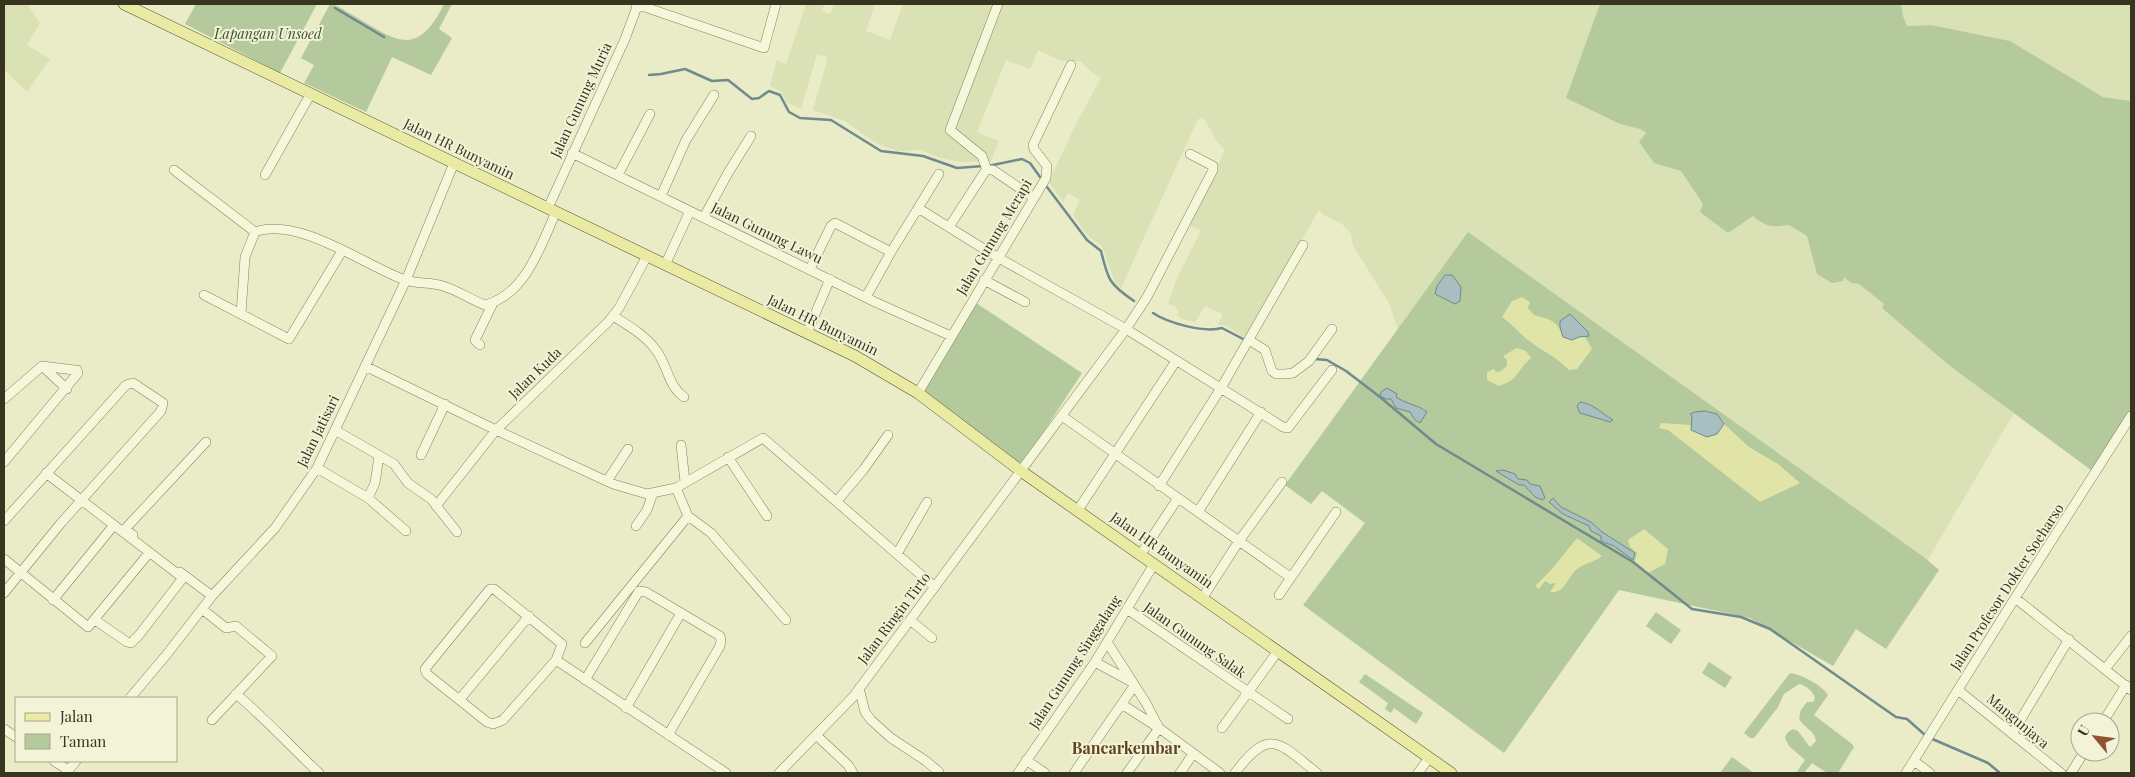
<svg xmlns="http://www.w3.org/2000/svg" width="2135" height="777" font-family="'Playfair Display',serif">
  <rect width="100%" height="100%" fill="#eaebc7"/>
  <path fill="#d9e1b5" d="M4,4H27L40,23L27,45L50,59L27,92L4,70Z
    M806,4H824L822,11L830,14L834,4H875L866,31L890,40L903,4H1600L1567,98L1620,124L1640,129L1646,134L1639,142L1654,163L1681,171L1703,204L1753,216L1782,226L1789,225L1807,236L1817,274L1844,276L1851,283L1859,284L1885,304L1882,307L1950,366L2014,413L1927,561L1468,232L1398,329L1389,303L1353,246L1351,233L1342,224L1322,214L1319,210L1245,338L1225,325H1218L1223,314L1205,306L1195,322L1186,320L1177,316L1179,311L1174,306L1168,304L1177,278L1201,231L1189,225L1225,150L1216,140L1205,120L1201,117L1197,121L1121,288L1115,282L1102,246L1088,236L1073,215L1080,200L1068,193L1063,202L1049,182L1075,126L1101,78L1092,72L1080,61H1062L1038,50L1030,69L1006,60L977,132L999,141L991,161L963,162L940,158L920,150L898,151L876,143L845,121L813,110L828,57L817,54L801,109L786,102L782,92L770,86L777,60L786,64Z
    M1901,4H2131V101L2103,97L2010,41L1931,25L1907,26L1903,16Z"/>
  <path fill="#b4c99c" d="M196,4H317L280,73L185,24Z
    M330,4C337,5 344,10 351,14C394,39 416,61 444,4H452L439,29L452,38L431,75L392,57L366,112L304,83L314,65L301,58Z
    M1600,4H1901L1903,16L1907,26L1931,25L2010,41L2103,97L2131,101V413L2095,473L1950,366L1882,308L1884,304L1859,284L1851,283L1844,277L1843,281L1832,283L1817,274L1807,236L1789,225C1771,227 1768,228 1753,216L1728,233L1700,212L1703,204L1681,171L1654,163L1639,142L1646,133L1640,129L1620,124L1566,98Z
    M1468,232L1925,558L1939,570L1886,649L1856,629L1833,666L1750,618L1619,590L1504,753L1303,605L1365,523L1322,491L1311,504L1285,485Z
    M976,303L1082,373L1022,465L916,396Z
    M1656,612L1681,630L1671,644L1646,626Z
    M1709,662L1732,677L1725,688L1702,673Z
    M1790,673C1802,675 1821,684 1828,695L1814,715L1852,744L1854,747L1838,773H1827L1812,763L1804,773H1796L1805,760L1789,746L1785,738L1787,733L1793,729L1798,731L1810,747L1816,741C1815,730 1803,728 1799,718L1801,710L1807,702H1813L1815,698C1813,691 1805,685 1799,684L1784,694L1778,707L1754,738H1750L1744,733Z
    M1365,674L1423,713L1416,724L1394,708L1391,713L1385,709L1388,703L1359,682Z
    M1732,757L1754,773H1720Z"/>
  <path fill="#e0e5a7" d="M1522,297L1530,302L1528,308L1534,315C1550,320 1557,319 1563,337L1572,340L1579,337H1585L1592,349L1577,369L1569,370C1557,357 1542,351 1528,340C1519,333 1512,324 1502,317L1512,301Z
    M1517,348L1526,351L1531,358C1517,370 1518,381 1499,386L1487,380V372L1494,369L1496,372L1501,371L1507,366V360L1503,356Z
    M1661,423L1691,425V430L1720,429L1724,424L1749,447L1778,464L1800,483L1760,502L1668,430L1659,428Z
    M1644,529L1668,549L1665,564L1648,573L1634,564L1637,553L1630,547L1628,540Z
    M1577,538L1602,556C1594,562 1587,563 1580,567C1567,574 1567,594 1550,592L1556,583L1550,584L1545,581L1539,589L1537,588L1536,585L1551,570Z"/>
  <path fill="#a8bec0" stroke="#6f8b8e" d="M1445,275H1452L1461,287L1460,301L1455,304L1435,294L1437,286Z
    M1570,314L1588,332L1589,336L1579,337L1572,340L1563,337L1560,327V321Z
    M1387,388L1397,394L1396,397C1406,404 1419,405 1427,412L1420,423L1415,420L1410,412L1396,408L1391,399H1386L1380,396L1381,392Z
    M1580,402C1594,404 1601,413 1613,420L1610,422L1580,413L1577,406Z
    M1705,411L1717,414L1724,424L1717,434L1707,437L1691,430L1692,416L1690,414L1695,412Z
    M1503,470L1515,474L1518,479L1527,480L1530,484L1540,486L1545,498L1542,500L1535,497L1524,485H1519L1496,471Z
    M1553,498L1561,507L1591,522L1602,532L1635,553L1633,560L1614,546L1601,541V536L1591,531L1589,526L1563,514L1549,502Z"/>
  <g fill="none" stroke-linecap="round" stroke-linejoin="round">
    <path stroke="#6f8b8e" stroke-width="2.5" d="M335,8L384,37
      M649,75L661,74L685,69L712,81L728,80L752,99L759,98L769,91L780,95L789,112L800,118L831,120L881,151L923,156L957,168L983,166
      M988,166L1022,159L1030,163L1040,177
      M1047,187L1087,240L1101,251C1108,280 1109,284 1134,301
      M1153,313C1168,323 1204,333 1222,328L1245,340
      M1315,359L1327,360L1346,371L1380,397L1436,444L1633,562L1692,609L1741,617L1770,629L1883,708L1896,717L1907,719L1925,735
      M1930,738L1988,763L2000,773"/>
    <g stroke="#86815e" stroke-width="10">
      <path id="minor" d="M636,4L764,48L776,4
        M572,153L875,302L951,336
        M174,170L255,232
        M987,170L982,156L950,130L998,4
        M265,175L310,95
        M618,175L650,114
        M661,196L686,140L714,95
        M548,208L625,39L638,4
        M918,208L997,257L1126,329L1283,427L1288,428L1332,370
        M704,217L728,173L751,136
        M949,227L986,170H993L1034,198
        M665,265L690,211
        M810,269L831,226L835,223L891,252
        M984,280L1025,302
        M204,295L289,339L342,251
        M866,297L891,252L939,174
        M241,314L245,257L255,232C298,216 364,265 405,280C417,284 431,282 443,286C457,290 471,300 485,305C526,294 540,247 556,212
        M613,316C629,326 645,335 656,350C668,366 668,386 684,397
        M807,333L830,279
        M1249,340L1265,350L1272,371L1276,374H1285L1293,373L1309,361L1332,329
        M480,345L475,340L493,303
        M42,366L67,389
        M367,367L496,430L613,484L647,494L676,488L763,438L935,587
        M918,393L1046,178L1047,166L1034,149L1033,145L1071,65
        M4,399L42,366L74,370H77L78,373L4,462
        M1062,416L1290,577
        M335,430L394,464L408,483L431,499L457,532
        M681,445L685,482
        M421,455L445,404
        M728,457L767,516
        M317,468L368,498L406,531
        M46,473L183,578L139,635L131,643L127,642L95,620
        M607,481L628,449
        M1159,486L1221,388L1303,245
        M676,488L688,516L711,533L786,620
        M368,498L375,483L379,456
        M837,501L864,469L888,435
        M436,506L496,430L608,322L619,308L647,256
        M1078,510L1176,361
        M1198,512L1261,412
        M4,521L126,385L133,383L163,403L161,411L61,523L4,593
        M636,526L647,510L653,493
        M133,535L125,529L206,442
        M897,554L927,502
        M1141,554L1178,498
        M4,559L88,627L149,553
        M180,572L212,596
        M490,589H494L562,644L556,660L503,720L493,724L487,722L427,674L425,669Z
        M1279,595L1336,512
        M1203,597L1239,541L1282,482
        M2015,598L2131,690
        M53,600L114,525
        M202,609L226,628L236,626L272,656L212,720
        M1127,609L1288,719
        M910,620L932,638
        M1107,642L1146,703L1159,728L1220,773
        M585,643L688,516
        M556,660L726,773
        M1095,662L1130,681
        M2106,668L2131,636
        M585,680L639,591L646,592L720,636L721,640L720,646L668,735
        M859,688L865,712L871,720L891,738L926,761L939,772
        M1958,690L2061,773
        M236,694C266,719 291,747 319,773
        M130,698L167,654L212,596L275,528L317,468L406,280L454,163
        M460,699L529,616
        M1123,705L1159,728L1127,773
        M626,708L681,613
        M2103,722L2126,685
        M1222,728L1278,651
        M4,729L16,737
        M2012,734L2069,639
        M816,735L848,765L853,773
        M1026,760L1045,773
        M54,761L68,770
        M1914,761L1930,773
        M66,773L76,761
        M779,773L853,697L1126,329L1147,297L1213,170V166L1190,154
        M1018,773L1095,662L1154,564
        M1074,773L1134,686
        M1180,773L1193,754
        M1235,773C1270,726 1279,743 1317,773
        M1418,773L1429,758
        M1906,773L2015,598L2131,416
        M2071,773L2084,752"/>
    </g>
    <g stroke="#544e32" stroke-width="12">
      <path id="major" d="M124,4L855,356L918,393L1021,471L1451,773"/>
    </g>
    <use href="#minor" stroke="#f5f7da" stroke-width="9"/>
    <use href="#major" stroke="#e9eba3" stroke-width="11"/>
  </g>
  <g text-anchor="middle" stroke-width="4" stroke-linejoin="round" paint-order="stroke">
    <g font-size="14" font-style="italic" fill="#395229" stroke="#f2f3d7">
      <text x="268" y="39">Lapangan Unsoed</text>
    </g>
    <g font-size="14" fill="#373420" stroke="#f2f3d7">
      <text transform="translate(581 100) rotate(-65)" y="5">Jalan Gunung Muria</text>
      <text transform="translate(459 149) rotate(26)" y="5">Jalan HR Bunyamin</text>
      <text transform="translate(767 233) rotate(26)" y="5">Jalan Gunung Lawu</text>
      <text transform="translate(994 237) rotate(-59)" y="5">Jalan Gunung Merapi</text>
      <text transform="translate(823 325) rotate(26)" y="5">Jalan HR Bunyamin</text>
      <text transform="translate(535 373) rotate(-44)" y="5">Jalan Kuda</text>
      <text transform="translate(318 431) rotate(-64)" y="5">Jalan Jatisari</text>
      <text transform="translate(1162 550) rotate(35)" y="5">Jalan HR Bunyamin</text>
      <text transform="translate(2007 587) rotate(-57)" y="5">Jalan Profesor Dokter Soeharso</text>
      <text transform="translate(894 618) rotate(-53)" y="5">Jalan Ringin Tirto</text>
      <text transform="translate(1195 640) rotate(35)" y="5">Jalan Gunung Salak</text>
      <text transform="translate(1075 662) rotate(-57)" y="5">Jalan Gunung Singgalang</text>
      <text transform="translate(2018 721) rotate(40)" y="5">Mangunjaya</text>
    </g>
    <g font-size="16" font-weight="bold" fill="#614523" stroke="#f2f3d7">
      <text x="1126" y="754">Bancarkembar</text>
    </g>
  </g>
  <rect width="2135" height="777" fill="none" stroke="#373420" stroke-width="10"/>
  <rect x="15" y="697" width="162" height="65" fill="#f2f3d7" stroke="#a7a78e"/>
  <rect x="25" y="713" width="25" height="8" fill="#e9eba3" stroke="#a7a78e"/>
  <text x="60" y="722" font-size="15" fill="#373420">Jalan</text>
  <rect x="25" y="734" width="25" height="15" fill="#b4c99c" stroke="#a7a78e"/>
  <text x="60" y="747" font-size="15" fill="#373420">Taman</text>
  <g transform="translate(2095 737) rotate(299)"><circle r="24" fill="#f2f3d7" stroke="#a7a78e"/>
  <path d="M0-4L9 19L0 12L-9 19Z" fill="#915232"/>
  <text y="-8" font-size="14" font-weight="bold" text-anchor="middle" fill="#373420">U</text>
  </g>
</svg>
